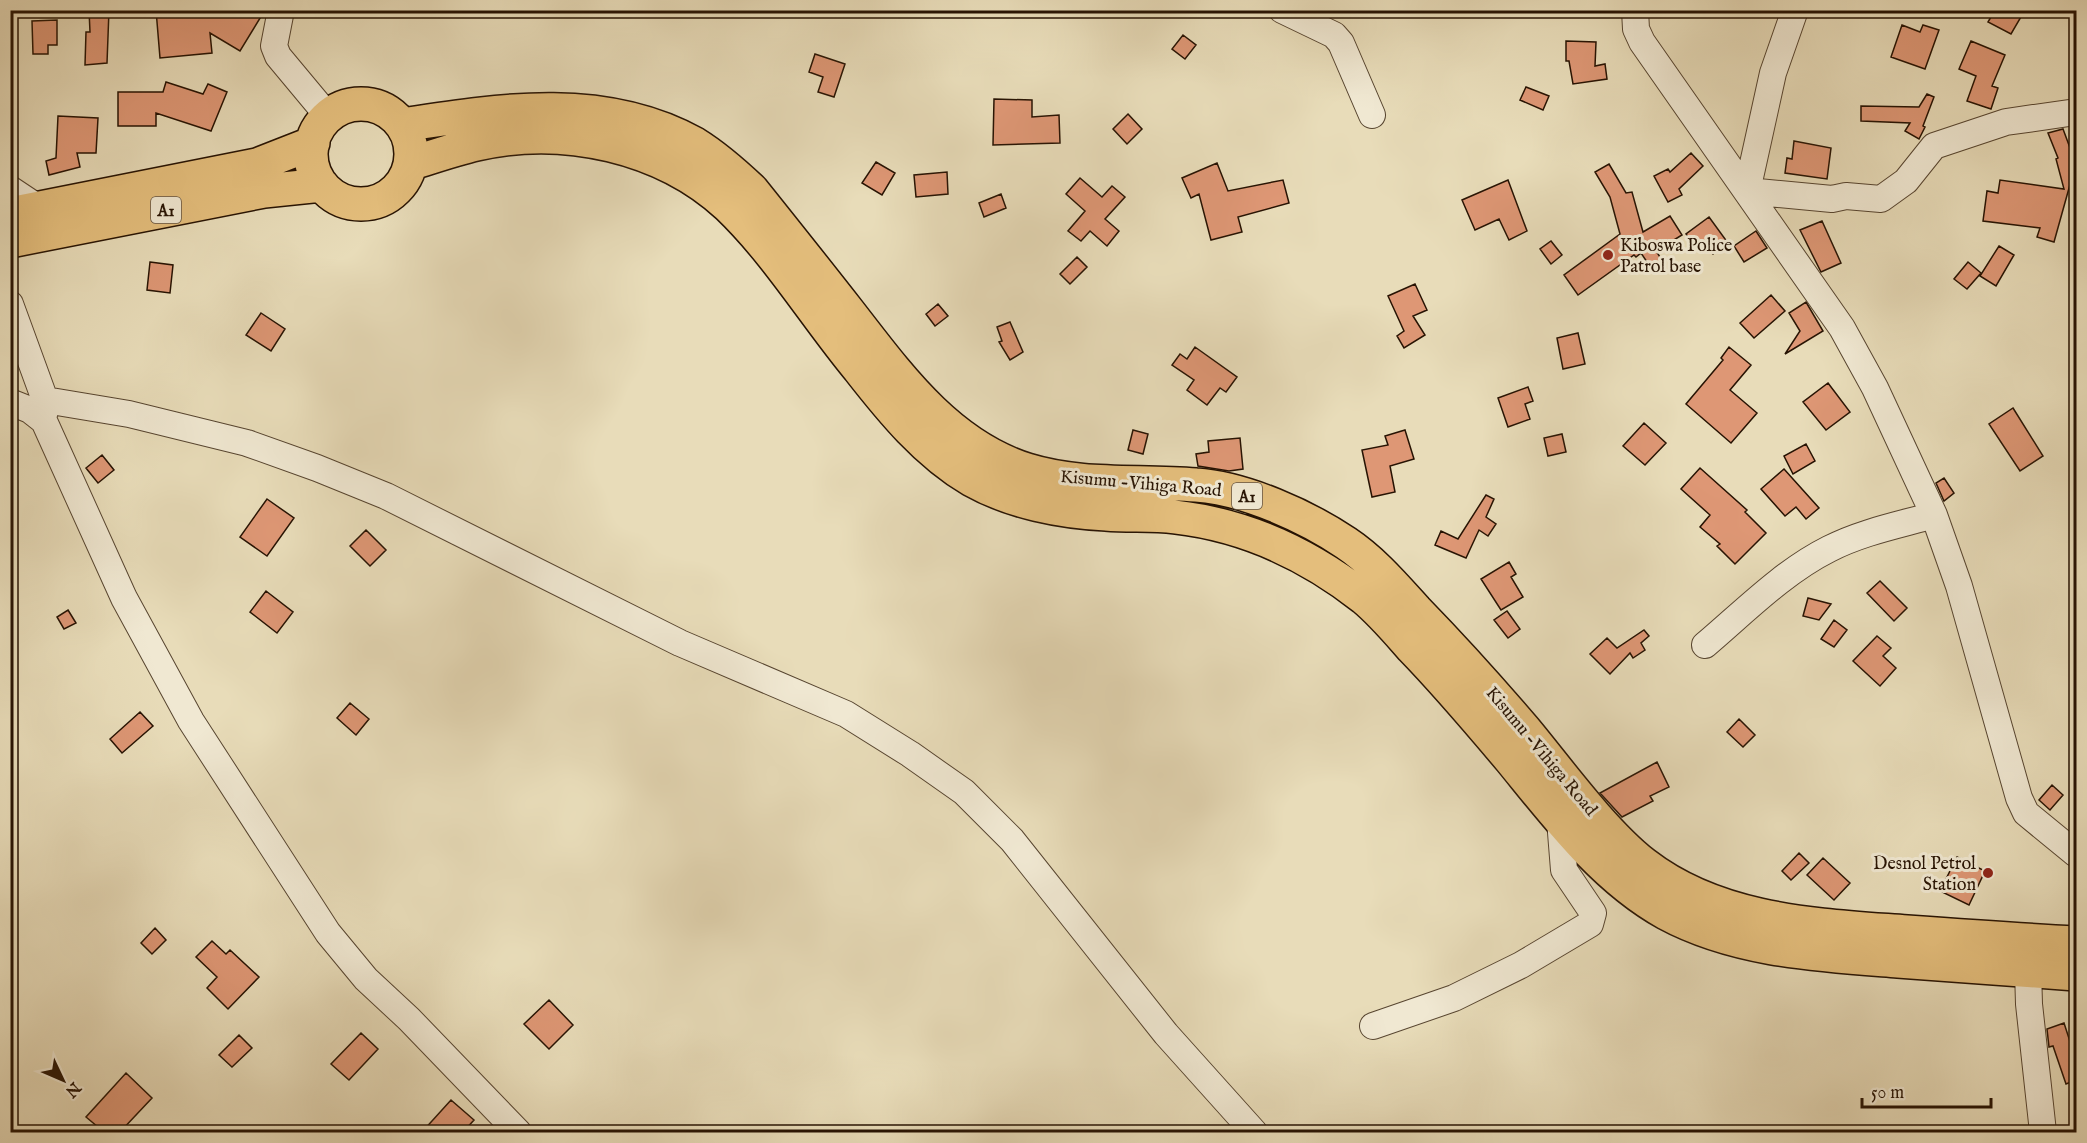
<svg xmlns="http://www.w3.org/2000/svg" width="2087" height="1143" font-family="'IM FELL English',serif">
  <rect width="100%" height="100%" fill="#e8dcb9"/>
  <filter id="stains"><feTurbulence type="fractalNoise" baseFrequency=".00333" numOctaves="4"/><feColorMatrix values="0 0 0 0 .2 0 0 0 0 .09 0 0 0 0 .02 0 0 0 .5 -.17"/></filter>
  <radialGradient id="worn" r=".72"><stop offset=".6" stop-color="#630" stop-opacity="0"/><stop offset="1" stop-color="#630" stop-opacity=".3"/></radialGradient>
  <path fill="#de9775" stroke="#271303" stroke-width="1.5" d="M89,10H109L107,63L85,65L86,32H90Z
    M156,10H265L240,51L210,33L212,53L160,58Z
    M1995,10H2025L2011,34L1988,22Z
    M57,20V45H48V54H33L32,21Z
    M1902,25L1920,32L1923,25L1939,30L1925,69L1891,57Z
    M1183,35L1196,45L1185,59L1172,49Z
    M1566,41L1596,42L1595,66L1605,64L1607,79L1573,84L1569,61H1566Z
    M1971,41L2005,55L1992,86L1998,88L1991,109L1967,101L1976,76L1959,69Z
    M815,54L845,64L834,97L818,92L823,77L809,72Z
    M166,82L203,94L208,84L227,92L211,131L156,113V126H118V92H163Z
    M1526,87L1549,96L1543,110L1520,100Z
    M1927,94L1934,97L1923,126L1925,127L1919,139L1905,131L1910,123L1861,121V106L1919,107Z
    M994,99L1032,100V117L1059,115L1060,143L993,145Z
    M1128,114L1142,129L1127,144L1113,129Z
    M58,116L98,118L96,153H77L80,167L49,175L46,161L56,158Z
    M2063,129L2076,164V186L2071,181L2054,242L2037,237L2040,228L1983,221L1987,191L1998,193L2000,180L2064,189L2056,159L2058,158L2048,133Z
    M1794,141L1831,148L1827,179L1785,173L1787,158L1792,159Z
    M1691,153L1703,166L1679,189L1682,195L1668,202L1654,176L1668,169L1670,172Z
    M876,162L895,173L882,195L862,183Z
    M1217,163L1228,191L1283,180L1289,203L1238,217L1242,232L1211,240L1199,194L1191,198L1182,178Z
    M1609,164L1626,193L1632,192L1643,232L1670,216L1682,235L1656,251L1662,260L1651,268L1641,253L1636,257L1634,255L1578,295L1564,275L1620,234L1610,197L1595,172Z
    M947,172L948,194L916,197L914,175Z
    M1080,178L1102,197L1112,186L1125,197L1105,219L1119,231L1107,246L1090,231L1081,241L1068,231L1085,211L1066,194Z
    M1508,180L1527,231L1509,240L1499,219L1475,230L1462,200Z
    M1001,194L1006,208L984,217L979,203Z
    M1709,217L1728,243L1713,254L1707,245L1699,251L1686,234Z
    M1822,221L1841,263L1821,272L1800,230Z
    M1756,231L1767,248L1744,262L1734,246Z
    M1551,241L1562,255L1551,264L1540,249Z
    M1999,246L2014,255L1996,286L1980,276Z
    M1077,257L1087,267L1070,284L1060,274Z
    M150,262L173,265L170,293L147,290Z
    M1968,262L1981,273L1967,289L1954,279Z
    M1415,284L1427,310L1413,316L1425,335L1404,348L1397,336L1404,331L1388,296Z
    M1771,295L1785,311L1754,338L1740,323Z
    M1806,302L1823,331L1785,354L1800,331L1789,313Z
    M938,304L948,316L935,326L926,314Z
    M261,313L285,329L271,351L246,335Z
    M1010,322L1023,352L1010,360L999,342L1002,341L997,327Z
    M1578,333L1585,364L1563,369L1557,338Z
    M1195,347L1237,377L1226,392L1220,388L1207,405L1187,390L1194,380L1172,365L1180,354L1187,359Z
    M1729,347L1751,365L1730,390L1757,413L1731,443L1686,404L1723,360L1721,358Z
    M1828,383L1850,412L1826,430L1803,402Z
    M1528,387L1533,401L1525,404L1530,419L1508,427L1498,398Z
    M2013,408L2043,456L2020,471L1989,424Z
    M1644,423L1666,443L1645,465L1623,446Z
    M1133,430L1148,434L1143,454L1128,450Z
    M1405,430L1414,459L1390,466L1395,492L1372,497L1362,450L1388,445L1385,436Z
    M1562,434L1566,452L1548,456L1544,438Z
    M1240,438L1243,469L1229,471L1198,466L1196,454L1209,452L1208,441Z
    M1806,444L1815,461L1793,474L1784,456Z
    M102,455L114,470L98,483L86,468Z
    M1700,468L1747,510L1745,512L1766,533L1735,564L1717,546L1720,544L1700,527L1710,515L1681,489Z
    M1784,469L1819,508L1806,519L1796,507L1785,516L1761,489Z
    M1944,478L1954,493L1944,501L1936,483Z
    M1486,495L1494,499L1486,517L1496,524L1488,536L1479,530L1466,558L1435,545L1441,531L1458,539Z
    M267,499L294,518L267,556L240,537Z
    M366,530L386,550L370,566L350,546Z
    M1509,562L1516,574L1511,577L1523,597L1501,610L1481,579Z
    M1880,581L1907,608L1894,621L1867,593Z
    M266,591L293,612L277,633L250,612Z
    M1808,598L1831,604L1819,620L1803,616Z
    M68,610L76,623L64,629L57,617Z
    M1507,611L1520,629L1508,638L1494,620Z
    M1834,620L1847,630L1834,647L1821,639Z
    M1644,630L1649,636L1641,643L1645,650L1633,658L1630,653L1610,674L1590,654L1607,638L1617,648Z
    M1877,636L1891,648L1883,656L1896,668L1880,686L1853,661Z
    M350,703L369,719L356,735L337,718Z
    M140,712L153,726L122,753L110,739Z
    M1739,719L1755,735L1743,747L1727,732Z
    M1657,762L1669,787L1650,796L1653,801L1622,817L1600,793Z
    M2052,785L2063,795L2050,810L2039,800Z
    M1799,853L1809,863L1791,880L1782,871Z
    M1957,857L1985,871L1969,905L1940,891Z
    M1823,858L1850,883L1834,900L1807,875Z
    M155,928L166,940L152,954L141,943Z
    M212,941L226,954L230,950L259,977L228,1009L207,988L217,977L196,957Z
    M549,1000L573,1025L549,1049L524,1024Z
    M2064,1023L2076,1060V1080L2066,1084L2053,1046L2049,1047L2047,1029Z
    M361,1033L378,1049L349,1080L331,1064Z
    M239,1035L252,1048L232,1067L219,1055Z
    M126,1073L152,1098L120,1132H104L86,1117Z
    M451,1100L474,1120L463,1132H422Z"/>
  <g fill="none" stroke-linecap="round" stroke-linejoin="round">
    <g stroke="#574530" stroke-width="28">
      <path id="minor" d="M281,10L274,46L278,56L328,116
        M1282,10L1334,35L1341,43L1372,115
        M1635,10L1636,29L1642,42L1842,328L1875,388L1934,515L1959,586L2019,798L2026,813L2076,854
        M1795,10L1773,73L1747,191L1832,199L1846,196L1881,199L1906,181L1934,146L2006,122L2076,112
        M10,189L40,209
        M10,304L45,400L44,415
        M45,400L129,414L247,443L317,468L386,496L680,643L846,714L910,754L964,792L1012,840L1166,1034L1254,1132
        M10,402L30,410L44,421L124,598L191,721L328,933L366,979L409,1019L518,1132
        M1705,645C1744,612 1783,572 1829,549C1862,532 1899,525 1934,515
        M2028,970L2029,1004L2043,1132
        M1373,1026L1454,998L1521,965L1590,924L1593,913L1564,870L1560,820"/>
    </g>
    <g stroke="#271303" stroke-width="36">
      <path id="highway" d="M311 154a50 50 0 1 1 100 0a50 50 0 1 1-100 0Z
        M402,125C500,110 604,93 695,144C716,157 734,173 752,190C784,230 816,270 848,311C897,374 947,445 1027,470C1082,487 1139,480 1196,485C1244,488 1306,516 1346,543C1373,561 1395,587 1416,610C1454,649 1490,689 1525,730C1559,771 1603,832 1644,864C1719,922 1816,925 1907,932C1963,936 2020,940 2076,943
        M410,164C432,157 455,149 477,144C563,124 663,146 728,206C778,254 815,316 859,369C891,410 926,453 972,480C1011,502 1061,512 1106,514C1129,516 1152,514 1175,517C1246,525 1308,554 1364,598C1382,613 1397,631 1412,648C1447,684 1479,722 1511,760C1556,815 1603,878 1666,913C1736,951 1820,955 1898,961C1957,965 2017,970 2076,974
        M10,214L257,165L313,143
        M10,241L264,191L322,185"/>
    </g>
    <use href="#minor" stroke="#f0e8d2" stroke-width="26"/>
    <use href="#highway" stroke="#e4be7c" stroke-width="33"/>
  </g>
  <g fill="#8f2418" stroke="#f0e8d2" stroke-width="2">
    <circle cx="1608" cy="255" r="6"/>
    <circle cx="1988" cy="873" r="6"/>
  </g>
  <g text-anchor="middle" stroke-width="6" stroke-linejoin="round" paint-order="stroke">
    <g fill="#f0e8d2" stroke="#635341" stroke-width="1.5">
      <rect x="151" y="197" width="30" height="26" rx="4.5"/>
      <rect x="1232" y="483" width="30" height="26" rx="4.5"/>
    </g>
    <g font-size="16" font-weight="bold" fill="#271303">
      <text x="166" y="216">A1</text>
      <text x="1247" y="502">A1</text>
    </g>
    <g font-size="18" fill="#271303" stroke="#f0e8d2" text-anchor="start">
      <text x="1620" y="251">Kiboswa Police<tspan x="1620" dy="21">Patrol base</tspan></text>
      <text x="1976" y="869" text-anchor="end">Desnol Petrol<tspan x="1976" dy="21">Station</tspan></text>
    </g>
    <g font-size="18" fill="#271303" stroke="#f0e8d2">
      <text transform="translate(1141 483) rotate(5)" y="6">Kisumu -Vihiga Road</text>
      <text transform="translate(1542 751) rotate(50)" y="6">Kisumu -Vihiga Road</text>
    </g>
  </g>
  <rect width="2087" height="1143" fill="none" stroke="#e8dcb9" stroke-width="36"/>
  <rect x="12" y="12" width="2063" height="1119" fill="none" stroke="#271303" stroke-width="3"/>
  <rect x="18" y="18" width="2051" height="1107" fill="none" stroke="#271303" stroke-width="1.5"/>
  <g transform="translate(63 1080) rotate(134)" stroke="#f0e8d2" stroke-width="4.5" paint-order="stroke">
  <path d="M0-4.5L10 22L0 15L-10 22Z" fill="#271303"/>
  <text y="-9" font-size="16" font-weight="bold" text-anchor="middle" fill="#271303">N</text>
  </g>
  <path d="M1862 1098v9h129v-9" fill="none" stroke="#271303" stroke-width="3"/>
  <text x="1871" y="1098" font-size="18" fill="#271303" stroke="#f0e8d2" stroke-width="4.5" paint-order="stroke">50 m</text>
  <rect width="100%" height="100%" filter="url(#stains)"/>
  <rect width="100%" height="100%" fill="url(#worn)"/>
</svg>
